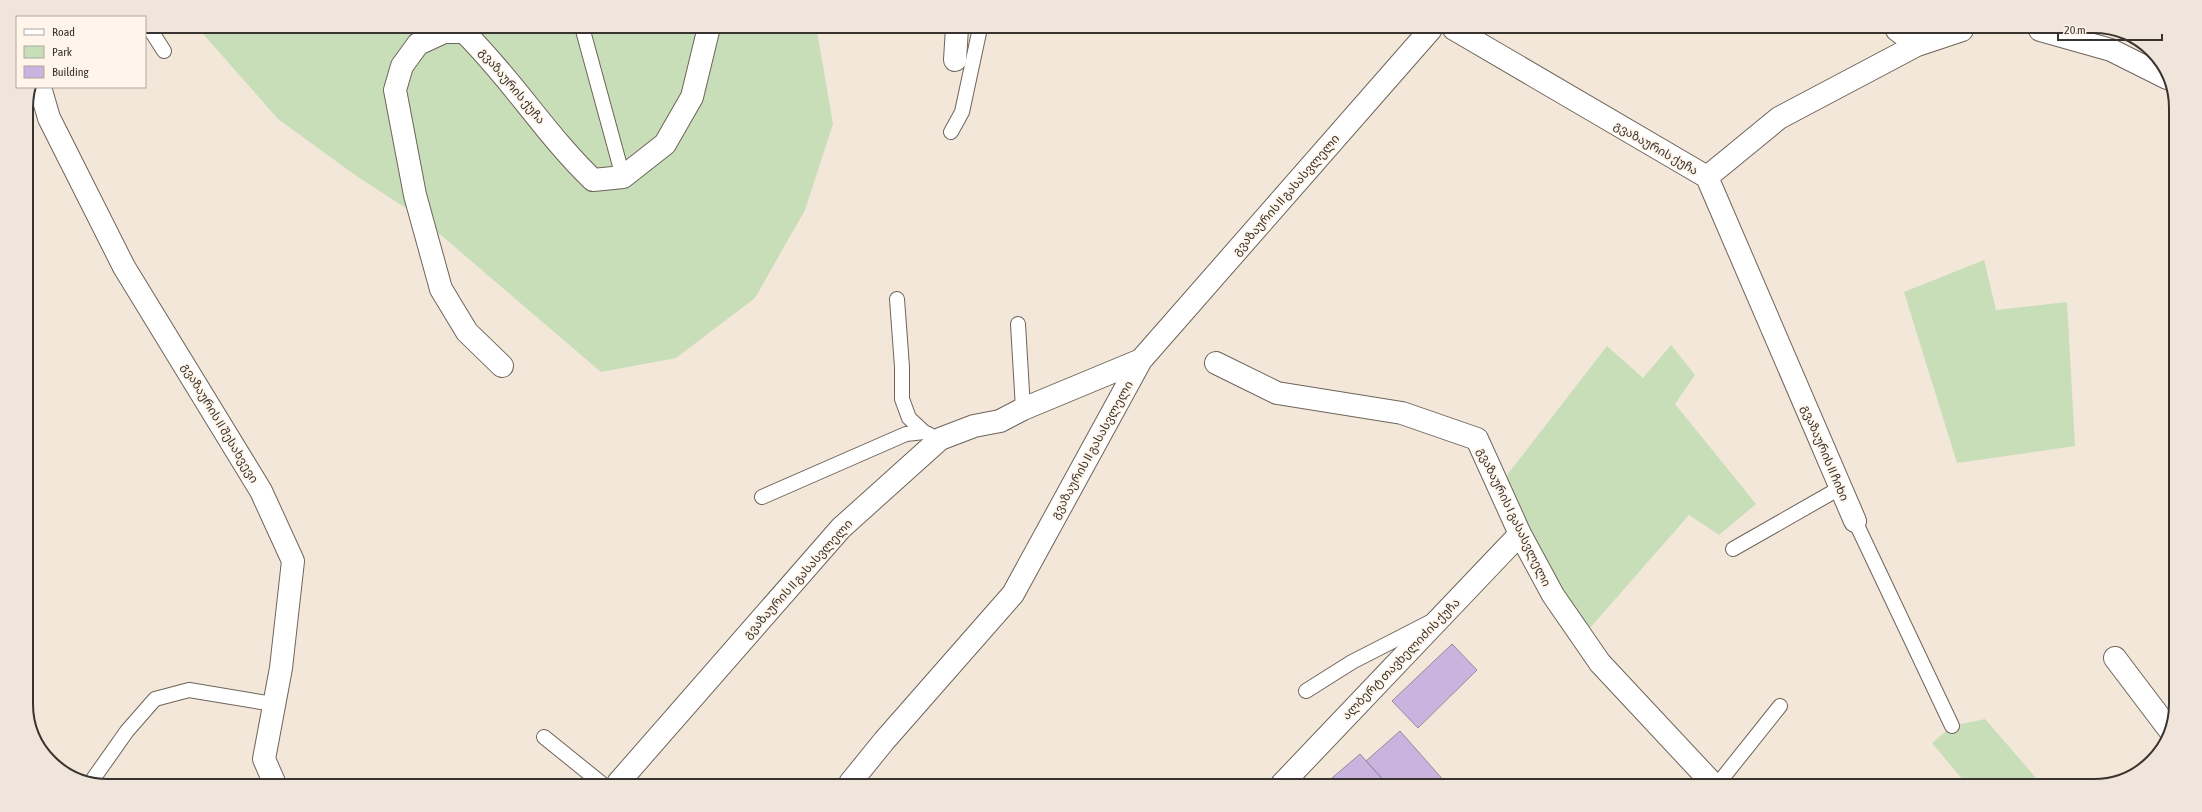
<svg xmlns="http://www.w3.org/2000/svg" width="2202" height="812" font-family="'Asap Condensed','Noto Sans Georgian',sans-serif">
  <rect width="100%" height="100%" fill="#f3e7da"/>
  <path fill="#c7deb8" d="M196,26L765,27L817,31L833,124L805,210L755,298L676,358L601,372L421,218L355,175L278,119Z
    M1984,260L1996,310L2067,302L2075,446L1957,463L1904,292Z
    M1671,345L1695,375L1675,404L1756,504L1719,535L1689,515L1582,637L1504,479L1607,346L1643,378Z
    M1985,719L2043,786H1968L1932,743L1952,726Z"/>
  <path fill="#cbb3e0" stroke="#938c99" d="M1452,644L1477,670L1418,728L1392,701Z
    M1400,731L1445,782L1442,785L1387,784L1366,761Z
    M1360,754L1387,784H1325Z"/>
  <g fill="none" stroke-linecap="round" stroke-linejoin="round">
    <g stroke="#6e6459" stroke-width="16">
      <path id="lane" d="M148,26L164,51
        M582,27L623,177
        M951,132L962,112L980,28
        M897,299L902,367V399L909,418L924,432L930,435
        M1018,324L1023,409
        M762,497L906,434L924,432
        M1855,521L1952,726
        M1733,549L1840,488
        M1306,691L1352,662L1430,622
        M544,737L601,783
        M91,782L127,731L155,699L189,690L273,704
        M1717,785L1780,706"/>
    </g>
    <g stroke="#6e6459" stroke-width="24">
      <path id="street" d="M1454,29L1707,177
        M1897,30L1917,45
        M2040,30L2111,50L2167,78
        M955,60L957,28
        M40,87L49,118L124,267L261,491L293,561L281,668L264,759L274,782
        M1707,177L1855,521
        M1707,177L1779,118L1917,45L1962,30
        M1216,363L1277,393L1402,413L1477,439L1520,534L1553,595L1600,663L1714,785
        M502,366L467,332L441,289L415,195L395,90L402,66L418,44L444,32H464C511,78 546,135 593,180L623,177L665,144L692,97L709,27
        M2115,658L2171,732
        M618,783L841,528L940,439L974,426L1000,421L1023,409L1141,360
        M850,783L884,741L1013,594L1141,360L1431,29
        M1282,784L1520,534"/>
    </g>
    <use href="#lane" stroke="#fff" stroke-width="14"/>
    <use href="#street" stroke="#fff" stroke-width="22"/>
  </g>
  <g text-anchor="middle" stroke-width="3.5" stroke-linejoin="round" paint-order="stroke">
    <g font-size="12" fill="#38332e" stroke="#fff5ea">
      <text transform="translate(512 86) rotate(50)" y="4">გვაზაურის ქუჩა</text>
      <text transform="translate(1656 148) rotate(30)" y="4">გვაზაურის ქუჩა</text>
      <text transform="translate(1286 195) rotate(-49)" y="4">გვაზაურის II გასასვლელი</text>
      <text transform="translate(220 423) rotate(59)" y="4">გვაზაურის II შესახვევი</text>
      <text transform="translate(1092 450) rotate(-61)" y="4">გვაზაურის II გასასვლელი</text>
      <text transform="translate(1825 453) rotate(67)" y="4">გვაზაურის II ჩიხი</text>
      <text transform="translate(1514 517) rotate(64)" y="4">გვაზაურის I გასასვლელი</text>
      <text transform="translate(798 579) rotate(-48)" y="4">გვაზაურის II გასასვლელი</text>
      <text transform="translate(1401 659) rotate(-46)" y="4">ალბერტ თავხელიძის ქუჩა</text>
    </g>
  </g>
  <path d="M0 0H2202V812H0ZM108 33H2094A75 75 0 0 1 2169 108V704A75 75 0 0 1 2094 779H108A75 75 0 0 1 33 704V108A75 75 0 0 1 108 33Z" fill="#efe5db" fill-rule="evenodd"/>
  <path fill="none" stroke="#38332e" stroke-width="2" d="M108 33H2094A75 75 0 0 1 2169 108V704A75 75 0 0 1 2094 779H108A75 75 0 0 1 33 704V108A75 75 0 0 1 108 33Z"/>
  <rect x="16" y="16" width="130" height="72" fill="#fff5ea" stroke="#afa79f"/>
  <rect x="24" y="29" width="20" height="6" fill="#ffffff" stroke="#afa79f"/>
  <text x="52" y="36" font-size="12" fill="#38332e">Road</text>
  <rect x="24" y="46" width="20" height="12" fill="#c7deb8" stroke="#afa79f"/>
  <text x="52" y="56" font-size="12" fill="#38332e">Park</text>
  <rect x="24" y="66" width="20" height="12" fill="#cbb3e0" stroke="#afa79f"/>
  <text x="52" y="76" font-size="12" fill="#38332e">Building</text>
  <path d="M2058 34v6h104v-6" fill="none" stroke="#38332e" stroke-width="2"/>
  <text x="2064" y="34" font-size="12" fill="#38332e" stroke="#fff5ea" stroke-width="3" paint-order="stroke">20 m</text>
</svg>
